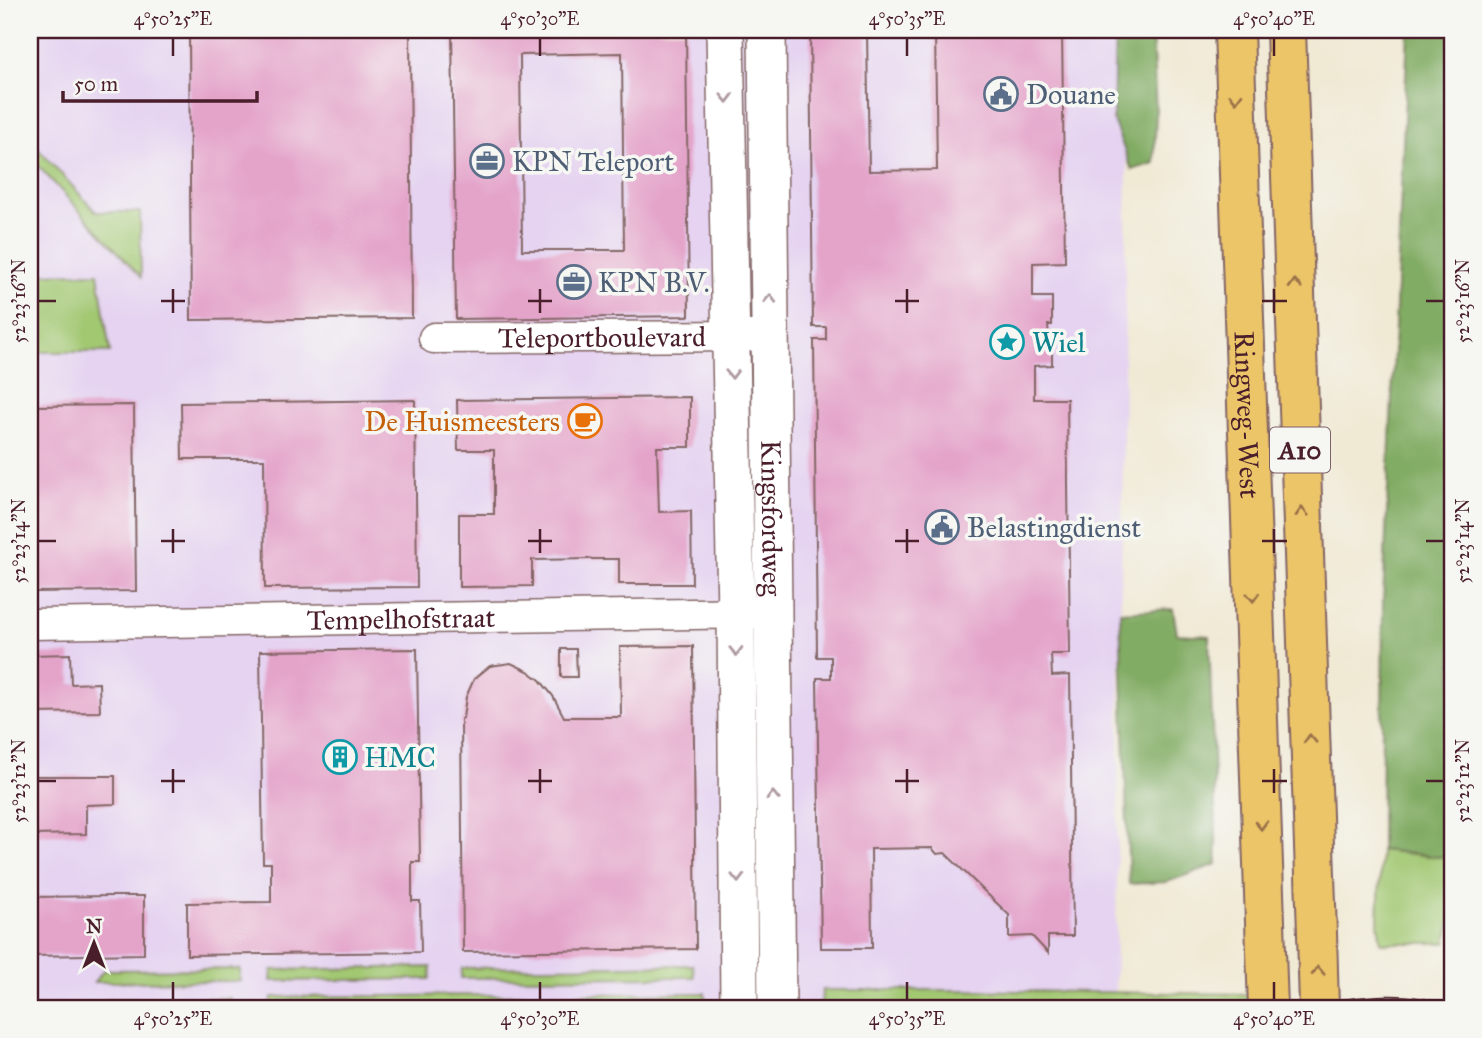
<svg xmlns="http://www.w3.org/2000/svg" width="1482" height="1038" font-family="'IM FELL Great Primer',serif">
  <rect width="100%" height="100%" fill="#f6f6f2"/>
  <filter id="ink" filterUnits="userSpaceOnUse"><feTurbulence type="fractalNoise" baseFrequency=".0143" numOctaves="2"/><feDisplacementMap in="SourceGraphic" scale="14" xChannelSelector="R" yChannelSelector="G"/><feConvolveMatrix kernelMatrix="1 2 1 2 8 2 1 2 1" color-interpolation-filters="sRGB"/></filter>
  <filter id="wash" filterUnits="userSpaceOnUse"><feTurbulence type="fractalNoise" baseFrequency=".00686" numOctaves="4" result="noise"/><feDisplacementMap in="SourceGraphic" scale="28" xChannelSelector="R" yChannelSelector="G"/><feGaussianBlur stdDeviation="1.57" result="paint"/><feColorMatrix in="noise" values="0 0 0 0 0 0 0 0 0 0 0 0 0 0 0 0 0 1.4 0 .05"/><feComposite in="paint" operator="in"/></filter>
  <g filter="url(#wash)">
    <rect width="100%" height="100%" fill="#f0e9d4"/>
    <path fill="#e5d3f1" d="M30,30H1129L1115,1008H30Z"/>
    <path fill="#a2c872" stroke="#76744e" stroke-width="2" d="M30,140L96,212H140L141,277L30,157Z
      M98,273L110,352H30V274Z
      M1381,850L1440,857L1452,853V915L1446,943H1381L1378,923Z
      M693,965L694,977L461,978L462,968Z
      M431,967L430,979L271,981L272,970Z
      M240,969V981L94,982L104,970Z
      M822,990H947L1249,994L1254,1008H821Z
      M705,993L706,1008H271L272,997Z
      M230,998L231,1008H105V1000Z"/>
    <path fill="#81ac64" stroke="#666648" stroke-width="2" d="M1115,30H1152L1156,113L1154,163L1132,170L1113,120Z
      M1408,30H1448V35L1452,34V853L1440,857L1381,850L1383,602Z
      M1173,609L1177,634L1209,636L1217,864L1167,882L1129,884L1120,612Z"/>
    <g id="blocks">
      <path fill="#e4a4ca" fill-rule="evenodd" d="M189,30H410L412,318L191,320Z
        M452,30H686L689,316L456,319ZM622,53L624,250H522L520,55Z
        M810,30H867L869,171L937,170L935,30H1062L1065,262L1033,263V297H1052V325H1048L1049,338L1052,337V365L1034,366V399H1067L1070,654H1051L1052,676L1070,675L1073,936H1048V953L1032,936L1009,937V915L945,853L937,854L932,848L871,849L872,948H821L817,678H831V657H817L814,340H826V327H813Z
        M690,397V447H657L659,512L691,511L692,584H619V559H591L532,560V586L459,587V514H494V450H458L457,400Z
        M415,400L417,587L265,588L264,459H182L181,403Z
        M134,405L136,591L30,592V406Z
        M693,646L696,949L463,952L461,719L463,718L466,697L474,679L490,666L511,663L528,671L540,680L553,696L564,717H621L620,647Z
        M417,649L420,862H412V901H420L421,952L187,955V903L271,902V863H263L260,651Z
        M561,649H576L577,677H561Z
        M70,654L71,684L99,683L100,712L30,713V655Z
        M30,776H115V804L86,805V834L30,835Z
        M114,896H144V954L30,956V897Z"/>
    </g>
  </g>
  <g filter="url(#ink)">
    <use href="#blocks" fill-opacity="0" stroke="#846666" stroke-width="2"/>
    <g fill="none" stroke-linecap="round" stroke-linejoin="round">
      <g stroke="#846666" stroke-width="33">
        <g id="minor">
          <path id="s1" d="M434,338L752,336"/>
          <path id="s2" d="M30,624L757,613"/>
        </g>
      </g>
      <g stroke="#846666" stroke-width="40">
        <g id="tertiary">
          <path d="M725,30L736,612L739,1008"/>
          <path id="s3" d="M767,30L777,1008"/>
        </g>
      </g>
      <g stroke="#846666" stroke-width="42">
        <g id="motorway">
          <path id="s4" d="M1234,30L1268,1008"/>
          <path d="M1286,30L1317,933"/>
        </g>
      </g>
      <use href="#minor" stroke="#fff" stroke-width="30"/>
      <use href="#tertiary" stroke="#fff" stroke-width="37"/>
      <use href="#motorway" stroke="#ecc569" stroke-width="38"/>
      <path stroke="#4a1f2b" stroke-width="2" d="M1291,1008C1345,1000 1401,985 1452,1008"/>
      <g stroke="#846666" stroke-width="42" stroke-linecap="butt">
        <path id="motorway-bridge" d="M1317,933L1319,1008"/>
      </g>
      <use href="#motorway-bridge" stroke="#ecc569" stroke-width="38"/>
    </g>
    <defs><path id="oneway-chevron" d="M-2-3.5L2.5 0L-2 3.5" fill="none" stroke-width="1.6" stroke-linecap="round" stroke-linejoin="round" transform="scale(1.75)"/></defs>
    <g stroke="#ae9aa0">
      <use href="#oneway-chevron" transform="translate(727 98) rotate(89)"/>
      <use href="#oneway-chevron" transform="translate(770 299) rotate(-88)"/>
      <use href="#oneway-chevron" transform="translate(732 374) rotate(89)"/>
      <use href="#oneway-chevron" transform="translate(736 651) rotate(89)"/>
      <use href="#oneway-chevron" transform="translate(773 796) rotate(-91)"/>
      <use href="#oneway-chevron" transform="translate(738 878) rotate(89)"/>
    </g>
    <g stroke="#9b724a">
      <use href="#oneway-chevron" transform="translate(1236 98) rotate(88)"/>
      <use href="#oneway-chevron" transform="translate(1295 284) rotate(-92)"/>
      <use href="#oneway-chevron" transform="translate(1302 512) rotate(-92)"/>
      <use href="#oneway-chevron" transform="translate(1253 597) rotate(88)"/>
      <use href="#oneway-chevron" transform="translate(1310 739) rotate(-92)"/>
      <use href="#oneway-chevron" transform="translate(1261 825) rotate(88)"/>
      <use href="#oneway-chevron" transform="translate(1318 971) rotate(-92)"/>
    </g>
  </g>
  <path fill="none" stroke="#4a1f2b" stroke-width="2.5" d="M173,38V56M540,38V56M907,38V56M1274,38V56M173,289V313M540,289V313M907,289V313M1274,289V313M38,301H56M161,301H185M528,301H552M895,301H919M1262,301H1287M1426,301H1444M173,529V553M540,529V553M907,529V553M1274,529V553M38,541H56M161,541H185M528,541H552M895,541H919M1262,541H1287M1426,541H1444M173,769V793M540,769V793M907,769V793M1274,769V793M38,781H56M161,781H185M528,781H552M895,781H919M1262,781H1287M1426,781H1444M173,982V1000M540,982V1000M907,982V1000M1274,982V1000"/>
  <defs>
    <g id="civic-ring" transform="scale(1.75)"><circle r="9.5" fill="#f6f6f2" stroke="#5c6f8a" stroke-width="1.5"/><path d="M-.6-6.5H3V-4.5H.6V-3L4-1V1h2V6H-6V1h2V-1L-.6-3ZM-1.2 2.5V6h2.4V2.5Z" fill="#5c6f8a"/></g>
    <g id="office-ring" transform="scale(1.75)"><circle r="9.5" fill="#f6f6f2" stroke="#5c6f8a" stroke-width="1.5"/><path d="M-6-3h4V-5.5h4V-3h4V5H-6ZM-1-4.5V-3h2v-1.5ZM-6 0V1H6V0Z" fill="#5c6f8a"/></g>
    <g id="sight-ring" transform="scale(1.75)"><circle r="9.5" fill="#f6f6f2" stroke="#0f9aa8" stroke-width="1.5"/><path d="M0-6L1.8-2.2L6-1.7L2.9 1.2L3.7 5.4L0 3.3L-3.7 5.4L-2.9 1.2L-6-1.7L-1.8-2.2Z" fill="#0f9aa8"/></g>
    <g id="cafe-ring" transform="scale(1.75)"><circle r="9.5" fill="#f6f6f2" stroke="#e8710a" stroke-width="1.5"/><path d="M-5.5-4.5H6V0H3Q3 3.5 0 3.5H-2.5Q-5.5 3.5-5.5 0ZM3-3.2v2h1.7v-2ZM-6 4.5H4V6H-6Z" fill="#e8710a"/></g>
    <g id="building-ring" transform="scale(1.75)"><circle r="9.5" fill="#f6f6f2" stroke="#0f9aa8" stroke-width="1.5"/><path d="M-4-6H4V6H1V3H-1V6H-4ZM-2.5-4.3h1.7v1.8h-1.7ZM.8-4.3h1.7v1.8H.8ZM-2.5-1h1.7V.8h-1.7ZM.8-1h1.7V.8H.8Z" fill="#0f9aa8"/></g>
  </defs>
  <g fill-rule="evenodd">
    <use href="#civic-ring" x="1001" y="94"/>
    <use href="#office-ring" x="487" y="161"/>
    <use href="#office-ring" x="574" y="282"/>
    <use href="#sight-ring" x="1007" y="342"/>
    <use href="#cafe-ring" x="585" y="421"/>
    <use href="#civic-ring" x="942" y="527"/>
    <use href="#building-ring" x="340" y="757"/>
  </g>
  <g text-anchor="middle" stroke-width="7" stroke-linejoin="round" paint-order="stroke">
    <rect fill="#f6f6f2" stroke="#7e6067" stroke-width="2" x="1270" y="427.5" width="60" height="45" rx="5"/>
    <g font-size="26" font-weight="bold" fill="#4a1f2b">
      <text x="1300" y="459">A10</text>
    </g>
    <g font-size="28" fill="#4e5e75" stroke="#f6f6f2" text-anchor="start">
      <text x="1026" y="104">Douane</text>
      <text x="512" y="171">KPN Teleport</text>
      <text x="598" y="292">KPN B.V.</text>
      <text x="967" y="537">Belastingdienst</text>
    </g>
    <g font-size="28" fill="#4a1f2b" stroke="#f6f6f2">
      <text dy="10" stroke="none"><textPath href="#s1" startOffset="168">Teleportboulevard</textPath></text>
      <text dy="10" stroke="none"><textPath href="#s4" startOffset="385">Ringweg-West</textPath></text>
      <text dy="10" stroke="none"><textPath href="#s3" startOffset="488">Kingsfordweg</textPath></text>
      <text dy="10" stroke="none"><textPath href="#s2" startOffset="371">Tempelhofstraat</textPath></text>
    </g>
    <g font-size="28" fill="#0d838f" stroke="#f6f6f2" text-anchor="start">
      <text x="1032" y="352">Wiel</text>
      <text x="364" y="767">HMC</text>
    </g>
    <g font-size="28" fill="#c56008" stroke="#f6f6f2" text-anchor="end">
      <text x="560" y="431">De Huismeesters</text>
    </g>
  </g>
  <rect width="1482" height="1038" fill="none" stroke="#f6f6f2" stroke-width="77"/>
  <g transform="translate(94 943)" stroke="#f6f6f2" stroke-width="5" paint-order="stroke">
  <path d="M0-5L12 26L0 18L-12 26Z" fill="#4a1f2b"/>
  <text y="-10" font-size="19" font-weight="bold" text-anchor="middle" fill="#4a1f2b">N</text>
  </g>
  <path d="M63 91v10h194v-10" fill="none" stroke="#4a1f2b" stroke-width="3.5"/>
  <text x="74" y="91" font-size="21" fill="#4a1f2b" stroke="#f6f6f2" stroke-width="5" paint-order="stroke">50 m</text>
  <rect x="38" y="38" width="1406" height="962" fill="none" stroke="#4a1f2b" stroke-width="2.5"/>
  <g font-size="18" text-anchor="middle" fill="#4a1f2b">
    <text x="173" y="25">4°50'25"E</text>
    <text x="540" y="25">4°50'30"E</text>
    <text x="907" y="25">4°50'35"E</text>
    <text x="1274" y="25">4°50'40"E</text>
    <text transform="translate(19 301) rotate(-90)" y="6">52°23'16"N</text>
    <text transform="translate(1463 301) rotate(-90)" y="6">52°23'16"N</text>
    <text transform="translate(19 541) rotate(-90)" y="6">52°23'14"N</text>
    <text transform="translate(1463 541) rotate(-90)" y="6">52°23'14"N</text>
    <text transform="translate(19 781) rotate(-90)" y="6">52°23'12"N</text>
    <text transform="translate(1463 781) rotate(-90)" y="6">52°23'12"N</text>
    <text x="173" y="1025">4°50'25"E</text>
    <text x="540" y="1025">4°50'30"E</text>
    <text x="907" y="1025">4°50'35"E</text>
    <text x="1274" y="1025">4°50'40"E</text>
  </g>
</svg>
